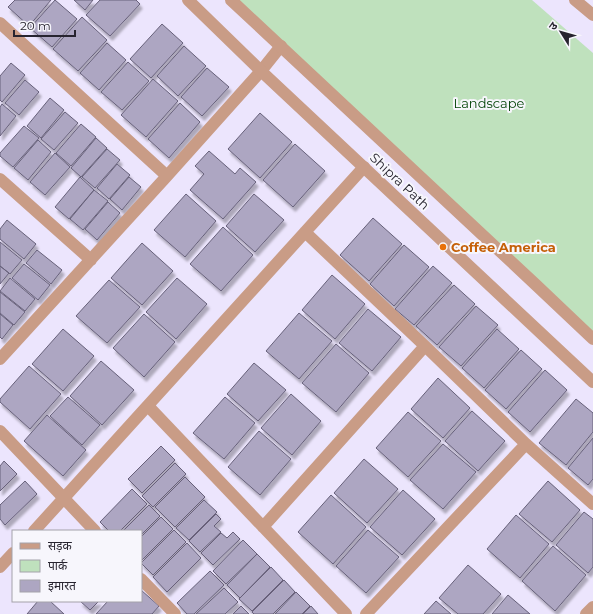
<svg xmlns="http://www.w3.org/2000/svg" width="593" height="614" font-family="Montserrat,'Noto Sans Devanagari',sans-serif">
  <defs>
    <filter id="shadow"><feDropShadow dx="2.5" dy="4.5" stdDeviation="1" flood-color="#0004"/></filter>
  </defs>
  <rect width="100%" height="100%" fill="#ece5fd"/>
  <path fill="#bfe1bd" d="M227,0H532L593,53V341Z"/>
  <path fill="#ada6c2" stroke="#67617a" filter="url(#shadow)" d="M15,0H51L29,26L8,7Z
    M55,0L77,19L52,47L30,28Z
    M74,0H93L85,10Z
    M100,0H136L140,4L110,36L86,15Z
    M82,17L107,40L78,71L53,49Z
    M162,24L183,43L151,78L130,59Z
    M107,43L126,60L99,90L80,73Z
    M184,46L206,66L178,96L157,76Z
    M128,62L149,81L122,110L101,92Z
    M11,63L25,75L2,102L0,100V76Z
    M207,68L229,87L202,116L181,97Z
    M153,79L178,101L146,137L121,115Z
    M25,80L39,92L19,115L5,103Z
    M50,98L64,110L41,138L27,126Z
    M180,103L200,122L169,158L148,139Z
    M2,104L16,116L0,136V107Z
    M65,112L78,123L54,150L41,139Z
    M260,113L292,142L260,178L228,149Z
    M81,124L96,137L71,166L56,153Z
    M24,126L39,138L13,167L0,156V153Z
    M96,138L107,148L81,177L71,168Z
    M38,140L51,152L28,180L14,168Z
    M295,144L325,171L293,207L263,180Z
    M107,149L120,160L95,188L82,177Z
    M209,151L235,174L240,168L256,182L223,219L190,190L204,174L195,166Z
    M55,153L70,167L45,195L30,182Z
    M117,164L130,175L109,199L97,188Z
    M80,177L94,190L69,219L55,207Z
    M129,177L141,187L122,210L110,199Z
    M94,190L108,201L83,230L70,219Z
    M186,194L216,221L185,257L154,230Z
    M254,194L284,220L255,252L226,226Z
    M108,202L120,213L97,240L85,229Z
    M373,218L402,244L369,281L340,255Z
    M7,220L36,244L24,259L0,239V229Z
    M223,227L253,255L221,291L190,264Z
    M0,242L22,260L10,274L0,266Z
    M142,243L173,271L142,305L111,278Z
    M404,245L429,267L394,306L370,284Z
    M37,250L62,270L51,284L26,263Z
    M24,264L50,285L38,300L12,278Z
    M0,266L9,273L0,284Z
    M433,266L452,283L414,325L395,309Z
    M332,275L365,304L335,339L302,310Z
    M10,278L35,299L25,311L0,291Z
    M177,278L207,304L176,339L146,312Z
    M109,280L140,307L107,343L76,316Z
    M454,285L475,304L437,345L416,326Z
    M0,292L25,312L14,325L0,313Z
    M476,306L498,325L461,366L439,347Z
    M368,309L401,337L372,371L339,343Z
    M299,313L332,341L299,379L266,351Z
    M0,314L13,325L2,339L0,337Z
    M144,314L175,342L144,377L113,348Z
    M63,329L94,356L63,391L32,364Z
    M497,329L519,349L484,388L462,368Z
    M336,344L369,373L336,412L302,383Z
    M521,350L542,369L506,409L485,390Z
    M101,361L134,390L102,425L70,396Z
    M254,363L286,390L258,421L227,394Z
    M29,366L61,394L30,429L0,402V399Z
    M545,370L567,390L530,432L508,412Z
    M438,378L470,408L443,438L411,409Z
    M291,394L321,421L292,455L261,428Z
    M68,397L100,425L82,445L50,416Z
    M225,397L255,423L224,459L193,433Z
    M576,399L593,413V432L566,465L539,443Z
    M472,411L505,441L478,471L445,441Z
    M408,412L441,441L408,477L376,448Z
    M47,415L86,450L63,476L24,441Z
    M259,431L291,459L260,495L228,467Z
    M593,438V479L588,485L568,468Z
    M443,444L476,472L443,509L410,480Z
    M161,446L175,460L142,493L128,479Z
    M364,459L398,489L367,523L334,493Z
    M4,461L17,474L0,491V466Z
    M175,463L186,474L153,507L142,496Z
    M185,477L205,497L175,527L155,507Z
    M25,481L37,494L5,525L0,519V505Z
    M548,481L580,510L552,542L519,514Z
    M132,489L147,504L120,531H109L100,522Z
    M403,490L435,519L402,555L370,527Z
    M331,495L366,527L333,564L298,532Z
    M204,500L217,512L189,540L176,528Z
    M149,505L160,516L141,535V531H123Z
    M584,512L593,519V567L588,573L556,545Z
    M216,514L221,519L214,526L221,532L200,552L189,541Z
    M516,515L549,544L520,578L487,549Z
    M161,517L173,529L141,561V537Z
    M174,530L186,542L153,575L141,563Z
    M368,530L399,557L366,593L336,566Z
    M233,532L240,539L213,565L201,553L221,533L227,538Z
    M243,540L257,554L226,584L213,571Z
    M187,543L201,558L167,592L153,577Z
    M553,546L586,575L555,611L522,581Z
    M257,554L270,567L240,598L227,585Z
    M468,565L501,594L483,614H458L439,598Z
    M271,567L283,580L252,611L239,599Z
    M210,571L224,585L194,614H187L177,603Z
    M284,580L295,592L273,614H254L252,612Z
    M224,588L238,602L225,614H196Z
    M141,590L159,606L152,614H96L108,601H141Z
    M296,592L310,606L302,614H275Z
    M508,595L530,614H492Z
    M38,601H50L64,614H27Z
    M80,601H99L90,610Z
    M436,601L451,614H424Z
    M241,606L249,614H233Z
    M311,606L318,614H303Z"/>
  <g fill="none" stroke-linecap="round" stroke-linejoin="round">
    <path stroke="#c99c86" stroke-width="12" d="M575,0L593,15
      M0,23L167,176
      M0,179L91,260
      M305,232L425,346L526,444L593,504
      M0,359L167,176L261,71L281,46
      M148,406L346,614
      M0,431L95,531
      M263,527L425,346
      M34,531L364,167
      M0,567L13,553
      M141,579L175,614
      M366,614L526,444
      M586,614L593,607"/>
    <path stroke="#c99c86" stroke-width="12" d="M188,0L261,71L593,382
      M231,0L535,284L593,339"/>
  </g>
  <circle fill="#e8710a" stroke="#f7f6fc" stroke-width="1.5" cx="443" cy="247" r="4"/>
  <g text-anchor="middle" stroke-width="4" stroke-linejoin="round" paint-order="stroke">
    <g font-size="13" fill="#044508" stroke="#f7f6fc">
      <text x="489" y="108">Landscape</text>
    </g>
    <g font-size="13" fill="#27242f" stroke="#f7f6fc">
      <text transform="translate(400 181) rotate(43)" y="5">Shipra Path</text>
    </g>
    <g font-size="13" font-weight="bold" fill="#c56008" stroke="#f7f6fc" text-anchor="start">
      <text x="451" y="252">Coffee America</text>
    </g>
  </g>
  <rect x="12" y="530" width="130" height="72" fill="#f7f6fc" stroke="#a4a2aa"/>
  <rect x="20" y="543" width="20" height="6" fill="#c99c86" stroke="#a4a2aa"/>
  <text x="48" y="550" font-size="12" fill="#27242f">सड़क</text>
  <rect x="20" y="560" width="20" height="12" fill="#bfe1bd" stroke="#a4a2aa"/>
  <text x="48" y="570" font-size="12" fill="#27242f">पार्क</text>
  <rect x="20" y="580" width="20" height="12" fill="#ada6c2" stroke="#a4a2aa"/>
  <text x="48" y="590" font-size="12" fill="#27242f">इमारत</text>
  <g transform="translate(561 32) rotate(307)" stroke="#f7f6fc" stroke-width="3" paint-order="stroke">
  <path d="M0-3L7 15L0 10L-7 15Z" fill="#27242f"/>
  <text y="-6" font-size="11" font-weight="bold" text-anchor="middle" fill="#27242f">उ</text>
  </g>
  <path d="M14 30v6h61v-6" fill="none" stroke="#27242f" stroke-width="2"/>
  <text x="20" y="30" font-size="12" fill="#27242f" stroke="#f7f6fc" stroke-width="3" paint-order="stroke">20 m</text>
</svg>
